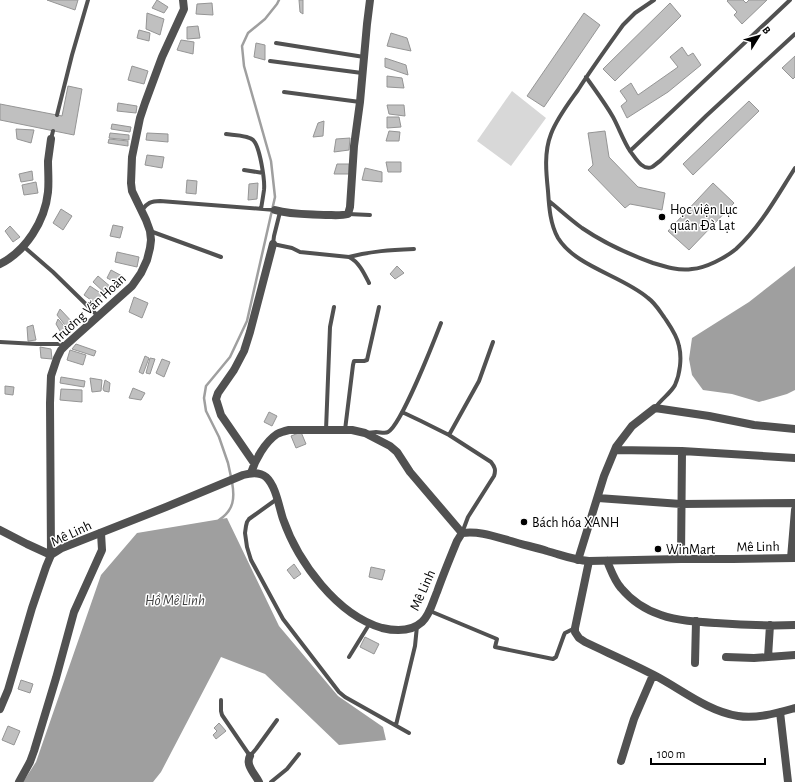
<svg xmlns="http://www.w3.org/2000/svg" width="795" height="782" font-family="'Alegreya Sans',sans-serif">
  <rect width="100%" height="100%" fill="#fff"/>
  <path fill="#d8d8d8" d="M512,91L546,118L511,166L477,141Z"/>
  <path fill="#9f9f9f" d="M795,266V390L787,394L759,402L732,394L703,390L692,375L689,359L692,338L749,302Z
    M227,518L279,626L338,696L383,727L386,740L339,745L265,674L221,657L161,772L153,782H23L36,762L101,575L137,533Z"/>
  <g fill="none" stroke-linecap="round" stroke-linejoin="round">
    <path stroke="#9f9f9f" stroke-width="2.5" d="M231,477L228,463L219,437L206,411L204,398L206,386L216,374L230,357L247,321L275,197L271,161L244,66L242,46L248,33L265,19L277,4L279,0
      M219,520C234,510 235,498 232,482"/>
  </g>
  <path fill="#c0c0c0" stroke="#959595" d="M47,0H78L75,10Z
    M157,0L168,7L164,13L152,8Z
    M299,0H303V14L300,12Z
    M728,0H743L746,3L749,0H767L742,24L734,15L737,12L727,1Z
    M212,3L213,15L196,14L197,4Z
    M670,3L681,16L615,81L603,69Z
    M147,13L164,19L160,35L146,29Z
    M584,13L600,25L544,107L527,96Z
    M198,26L200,38L187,39V27Z
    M139,30L150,33L149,41L137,38Z
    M391,33L407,38L411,51L387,46Z
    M181,40L194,42L193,54L177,50Z
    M256,43L265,45V60L254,57Z
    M682,47L688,56L693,53L701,65L668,92L627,118L621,106L627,101L620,91L631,83L638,95L678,67L670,57Z
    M795,56V77L793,79L782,68Z
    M385,58L406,65L408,75L385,67Z
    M132,66L148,71L144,84L128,80Z
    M387,76L402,78L404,88L387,87Z
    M68,86L82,89L74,135L0,120V104L62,116Z
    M749,101L759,111L693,175L683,164Z
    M118,103L137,106L136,113L117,111Z
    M387,105H404L405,116L389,114Z
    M387,117H399L401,127L387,128Z
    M324,121L323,136L313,137L318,123Z
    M112,124L131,127L130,132L111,129Z
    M16,129L34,130L31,143L17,139Z
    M389,131L400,132L399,141H386Z
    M605,131L609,157L638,187L665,193L662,210L630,204L625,208L588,170L593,165L588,133Z
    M110,133L129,135V140L109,138Z
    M147,133L168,134V142L146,140Z
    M350,138L349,150L334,152L336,139Z
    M109,139L128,141V146L108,143Z
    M147,155L164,157L162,168L145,165Z
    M386,162H401V172H388Z
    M337,164H349V174H334Z
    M365,168L382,172V182L362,180Z
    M32,171L33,180L21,182L19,174Z
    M187,180L197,181L196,194L186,193Z
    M36,182L38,193L24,195L22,185Z
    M258,183L257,199L248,200L249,184Z
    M713,183L734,203L689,250L668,231Z
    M61,209L72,216L63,230L53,223Z
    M113,225L123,227L120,238L110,236Z
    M10,226L20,237L13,242L5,231Z
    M117,252L139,257L137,267L115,262Z
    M397,266L404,273L395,279L390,274Z
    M111,270L122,276L119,284L107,278Z
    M98,276L112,288L106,294L93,282Z
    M90,286L102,294L95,303L84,295Z
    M134,297L148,303L142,318L129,312Z
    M60,309L74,324L68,329L57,315Z
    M58,319L70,333L63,336L56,324Z
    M33,325L36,340L28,341L27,327Z
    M76,344L96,351L94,356L72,349Z
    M40,347L51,349L52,359L41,358Z
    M70,350L86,355L83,365L67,360Z
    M145,356L149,358L143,374L139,372Z
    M150,358L155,359L150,374L146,373Z
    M162,359L170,362L164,377L156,373Z
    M61,377L85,381L84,387L60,383Z
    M90,378L102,380L101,391L92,392Z
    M105,380L110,383L109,392L104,391L103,389Z
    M5,386L14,387L13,395L5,394Z
    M133,388L145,393L141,400L129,398Z
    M61,389L82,390V402L60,400Z
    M269,412L277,416L272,426L264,422Z
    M301,432L306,444L296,448L291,436Z
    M294,564L301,574L294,579L287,570Z
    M371,567L385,570L382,580L369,577Z
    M365,637L379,644L374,654L360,647Z
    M21,680L33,684L30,693L18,689Z
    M219,723L226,731L216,739L213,735L217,731L214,728Z
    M8,726L20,731L14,745L2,740Z"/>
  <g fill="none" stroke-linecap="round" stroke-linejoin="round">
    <path stroke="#515151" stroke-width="4" d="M654,0L635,13L623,25C608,46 592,68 578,90C568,104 557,118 551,134C544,152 546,172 548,191C549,206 550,224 558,238C576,267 623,276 648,298C655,303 659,310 664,317C670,326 677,335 679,346C682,358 680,374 675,385C671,393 661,399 655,408
      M790,0L630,151C635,157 642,171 652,167C654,166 657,163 660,161L706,116L795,34
      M276,43L364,57
      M270,61L362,73
      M586,77C595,90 605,103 613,117C619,128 623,140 630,151
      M284,92L360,102
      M57,115L72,55L88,0
      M226,134C232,135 249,135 253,140C260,146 265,181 264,190C263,197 262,203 261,209
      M51,139L53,131
      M244,170L263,173
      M549,201C560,210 571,220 582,228C604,243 628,254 653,263C666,267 679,271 692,269C706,268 725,258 736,249C761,226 777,196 795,168
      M142,210C147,203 151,201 160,201L275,210
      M280,212L274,236L273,244L292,248L300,252L349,257C359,262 364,273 369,283
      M348,214L370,215
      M150,231L221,257
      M23,246L53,272L98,316
      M349,257C371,251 391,250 414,249
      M0,342L37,344H66
      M402,412L421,421L449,435L491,462C495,467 496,470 494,476L468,517L462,533
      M326,430L330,327L334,307
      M345,430L353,365L354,361H364L367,360L379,307
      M367,433C370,433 373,432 376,432C380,432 385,434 388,432C401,425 434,341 441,323
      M449,435L479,381L493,342
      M277,499L249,519L247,522L246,526L245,533L247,547L251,560L283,619L339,692L345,697L409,733
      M430,611L497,639L495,647L553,659L556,657L564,635L565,633L575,628
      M349,657L370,623
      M221,700V711L222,715L250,756L256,749L277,720
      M396,725L415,646L417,626
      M271,782L287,769L299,754"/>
    <path stroke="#515151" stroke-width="8" d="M275,210C291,215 309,214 326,215C333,215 341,216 348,214L350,207L354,146L360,102L367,24L370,0
      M0,264C26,251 45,221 48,192C49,182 48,171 48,161C49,154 50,146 51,139
      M615,450L682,451L795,458
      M254,463L221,415L216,399L218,393L234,370L244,351L250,332L273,244
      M251,473C255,460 265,442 277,434C281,432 285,431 289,430H352L365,433L390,446L397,452L410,472L462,533
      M598,498L681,504L795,503
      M0,530L27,544L51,555L50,403L51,376L57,358L61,350L67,344L132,286L141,273L147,260L150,248L151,240L150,231L146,220L132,191L131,183L132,157L140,118L145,103L162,57L184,9L183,0
      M791,558L795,510
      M681,559L682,451
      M578,560L604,476L616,447L632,426L655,408L709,416L754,425L795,429
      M589,561L575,628V632L579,638L585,642C608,653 631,663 654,675C681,689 707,711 738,716C757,719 777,713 795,708
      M607,561C611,570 614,580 621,588C631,600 646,610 661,615C678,621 698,622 716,623C742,625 768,626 795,625
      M770,625L768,657L795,655
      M726,657L754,658L768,657
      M695,663L696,621
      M780,712L788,782
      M250,756C245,765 255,774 259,782
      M621,761L634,719L653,675
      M19,782L30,762L34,751L56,678L74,612L102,550L101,533"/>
    <path stroke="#515151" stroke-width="8" d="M0,709L8,690L32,608L46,567L51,555L62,548L166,507L243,475C250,473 260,472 266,477C276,486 279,507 283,519C298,562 337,615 382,628C395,631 411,632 422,622C430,615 433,601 437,592C443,575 450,558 457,541L462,533C480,531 493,536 511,541C523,545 535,547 547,551C562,555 573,560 589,561L681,559H733L795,558"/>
  </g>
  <g fill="#000" stroke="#fff" stroke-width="1.5">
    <circle cx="662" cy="217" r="4"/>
    <circle cx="524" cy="522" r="4"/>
    <circle cx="658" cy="549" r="4"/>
  </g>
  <g text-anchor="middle" stroke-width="3" stroke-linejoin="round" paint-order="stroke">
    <g font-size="14" fill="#000" stroke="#fff" text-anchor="start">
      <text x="670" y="214">Học viện Lục<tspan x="670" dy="16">quân Đà Lạt</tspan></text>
      <text x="532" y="527">Bách hóa XANH</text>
      <text x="666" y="554">WinMart</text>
    </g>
    <g font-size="14" fill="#000" stroke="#fff">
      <text transform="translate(89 308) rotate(-43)" y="5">Trương Văn Hoàn</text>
      <text transform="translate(71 533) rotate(-25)" y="5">Mê Linh</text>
      <text transform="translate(758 546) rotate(-1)" y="5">Mê Linh</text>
      <text transform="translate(422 590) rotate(-66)" y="5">Mê Linh</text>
    </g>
    <g font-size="15" font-style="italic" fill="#404040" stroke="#fff">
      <text x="175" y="605">Hồ Mê Linh</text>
    </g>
  </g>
  <g transform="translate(759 36) rotate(53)" stroke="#ffffff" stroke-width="3" paint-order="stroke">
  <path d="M0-3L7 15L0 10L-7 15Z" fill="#000000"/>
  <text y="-6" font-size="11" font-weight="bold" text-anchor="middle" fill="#000000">B</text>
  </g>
  <path d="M651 758v6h114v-6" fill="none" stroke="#000000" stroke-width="2"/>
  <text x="657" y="758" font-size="12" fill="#000000" stroke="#ffffff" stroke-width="3" paint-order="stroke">100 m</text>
</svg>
